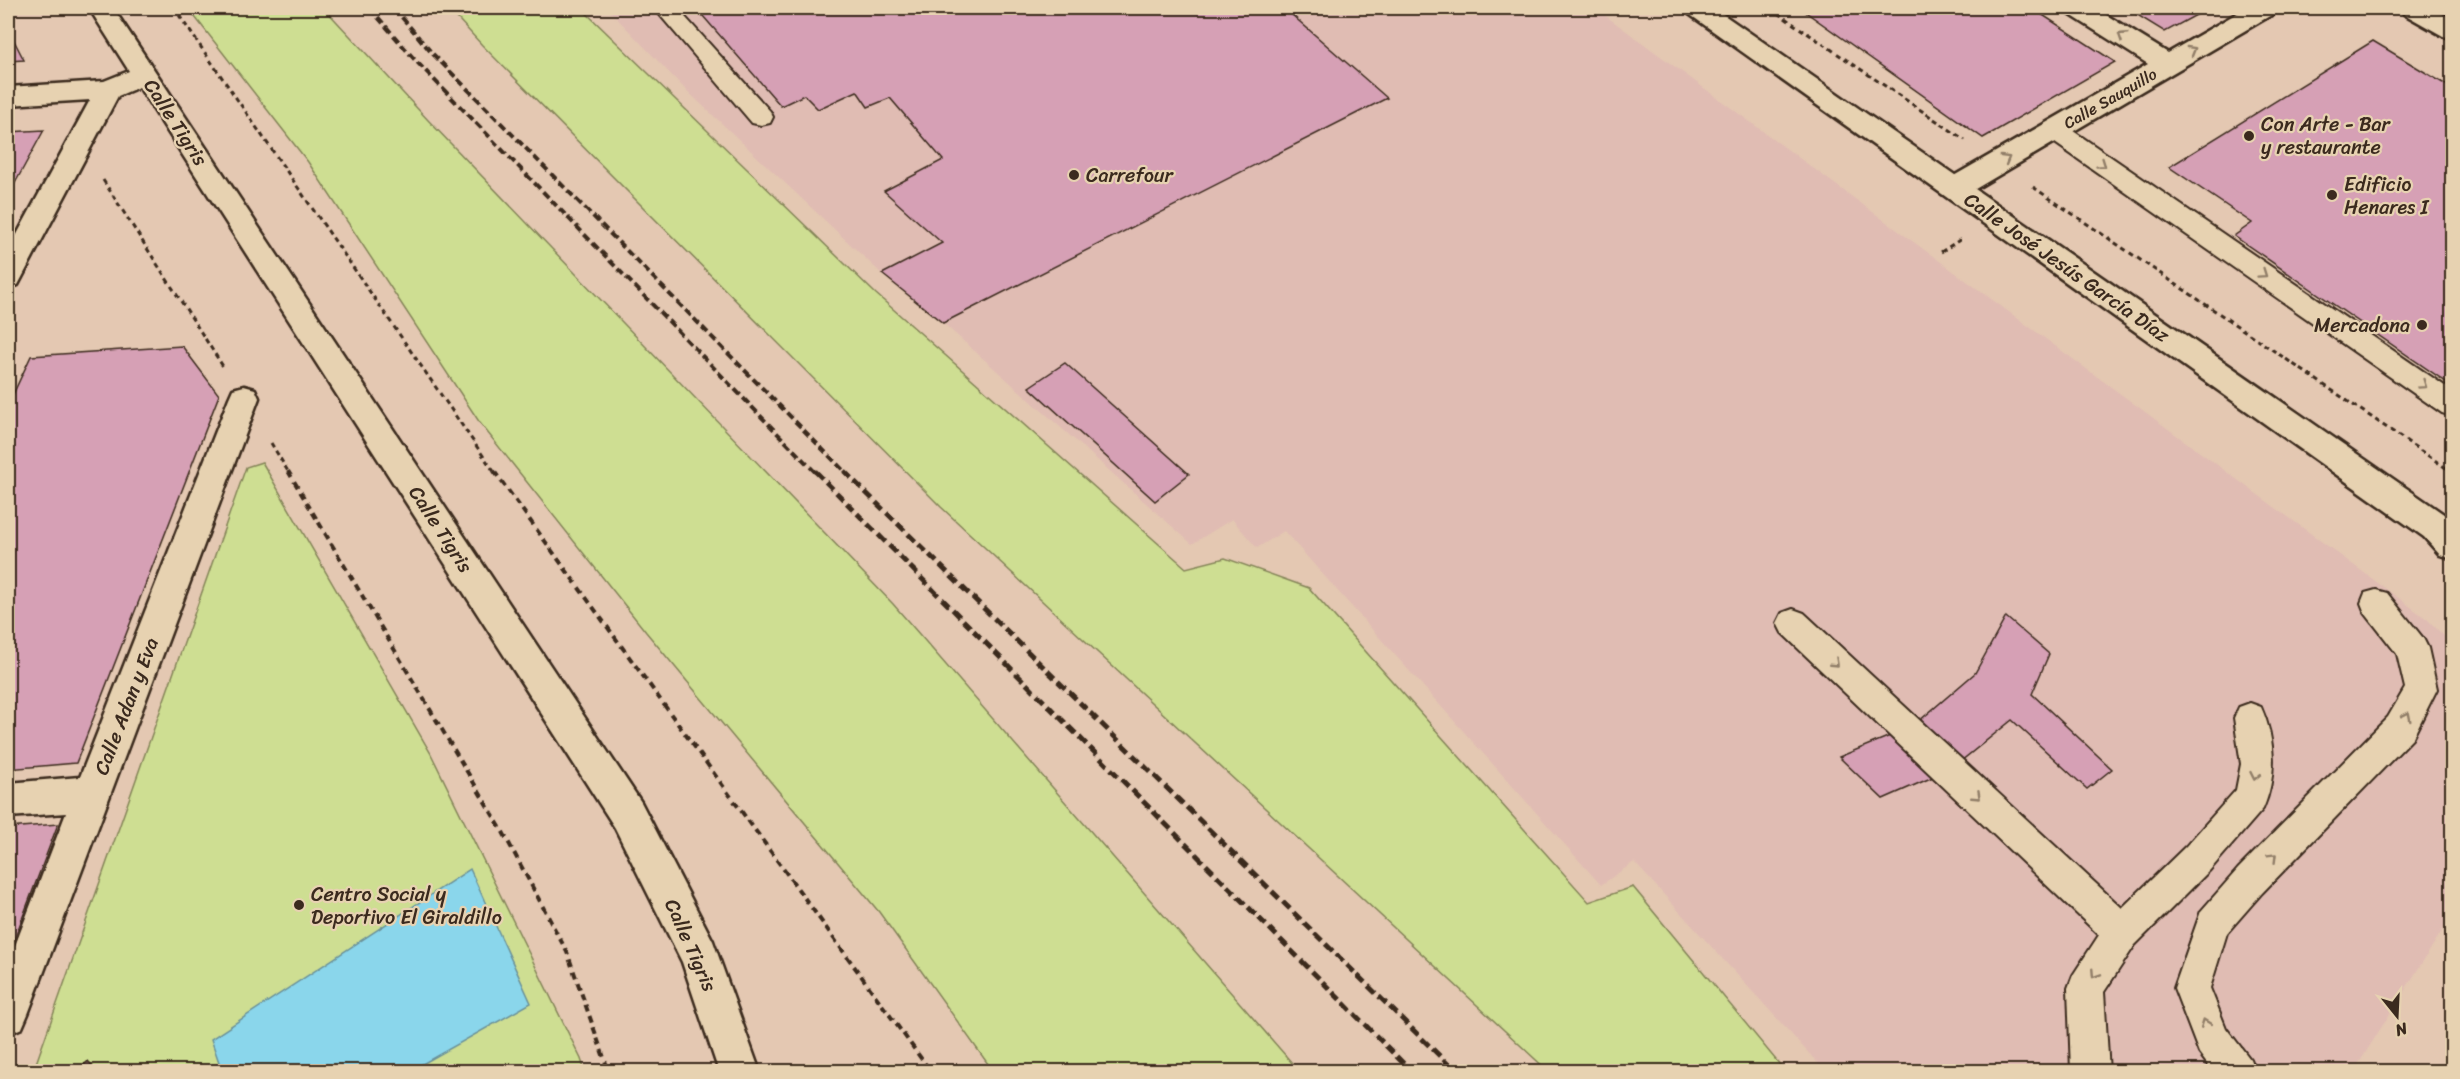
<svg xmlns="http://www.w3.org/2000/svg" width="2460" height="1079" font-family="Sriracha,sans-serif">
  <rect width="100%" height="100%" fill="#e4c8b2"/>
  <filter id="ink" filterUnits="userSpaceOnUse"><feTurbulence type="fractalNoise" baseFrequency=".0167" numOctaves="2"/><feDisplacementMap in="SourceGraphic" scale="12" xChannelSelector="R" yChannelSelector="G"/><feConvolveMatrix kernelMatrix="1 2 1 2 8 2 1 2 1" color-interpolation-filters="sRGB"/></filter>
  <g filter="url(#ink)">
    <path fill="#e0bcb3" d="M607,8H1595L2427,619L2452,644V915L2354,1071H1825L1634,862L1601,885L1284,531L1257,548L1232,519L1192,544L943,323L882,274L683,87Z"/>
    <path fill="#cede92" stroke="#848458" stroke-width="1.5" d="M188,8H324L428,120L893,604L1299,1071H993L879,912L646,632L480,423L308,162Z
      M448,8H581L876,294L1186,568L1225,558L1309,588L1589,902L1633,887L1785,1071H1548L941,507L482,45Z
      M262,462L430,752L581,1059L585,1071L33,1072L246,467Z"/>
    <path fill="#8ad6eb" stroke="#6a9199" stroke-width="1.5" d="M470,869L531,1003L410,1071H222L211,1039Z"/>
    <path fill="#d6a0b5" stroke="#3b2a1e" stroke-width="1.5" d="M696,8H1284L1387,98L943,323L882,274L942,243L884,191L943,160L890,98L868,107L857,91L818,109L804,95L781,106Z
      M1800,8H2032L2115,62L1983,138Z
      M2126,8H2209L2165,32Z
      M8,29L24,60L8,61Z
      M2373,41L2448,86L2452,83V386L2234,236L2252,223L2169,167Z
      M44,130L8,196V132Z
      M182,346L219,395L76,763L8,769V405L31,356Z
      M1065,363L1189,474L1155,501L1029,387Z
      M2006,617L2049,654L2032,694L2112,769L2087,789L2012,720L1951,769L1883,799L1839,757L1912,727L1975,673Z
      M58,824L8,956V828Z
      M88,1061L98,1072H77Z"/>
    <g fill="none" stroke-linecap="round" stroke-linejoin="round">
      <g stroke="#3b2a1e" stroke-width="4">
        <path id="service" d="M654,8H677L770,111L773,117L770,123L761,125L752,123Z
          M2054,122L2063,124L2452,391V416L2442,413L2045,136L2042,130L2045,124Z
          M2376,590L2387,593L2423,638L2428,648L2437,689L2412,739L2262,893L2227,933L2210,988L2226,1028L2250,1059L2255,1072H2213L2199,1053L2174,988L2201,911L2238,869L2388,717L2405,688L2397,654L2365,613L2361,603L2365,593Z
          M1793,609L1804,613L2122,908L2186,846L2236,790L2241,764L2234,718L2239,707L2250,703L2261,707C2276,740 2277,777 2263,809L2210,870L2135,945L2104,992L2109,1072H2071L2068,988L2073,975L2099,935L1782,633L1777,623L1782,613Z"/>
      </g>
      <g stroke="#3b2a1e" stroke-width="5">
        <path id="pedestrian" d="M244,386L255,389L259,398L28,1014L22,1028L8,1034V964L66,813L8,817V783L80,777L229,398L233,389Z"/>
      </g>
      <g stroke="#3b2a1e" stroke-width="5">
        <path id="minor" d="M89,8H113L641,802L713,941L760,1072H719L682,962L615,828L139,87L118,96L18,285L8,288V251L90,100L8,105V87L104,81L129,71Z
          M2066,8H2095L2168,53L2246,8H2276L2273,14L1965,195L1955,198L1945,195L1941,188L1945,181L2148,64L2069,14Z
          M2401,8H2431L2452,19V38L2443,36L2404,14Z"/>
      </g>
      <g stroke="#3b2a1e" stroke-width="5">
        <path id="tertiary" d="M1686,8H1714L2448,517L2452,523V559L2440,555L2424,537L1689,14Z"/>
      </g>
      <path stroke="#3b2a1e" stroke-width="3" stroke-dasharray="5 4" stroke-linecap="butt" d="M174,8L495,473
        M1770,8L1965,140
        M103,180L224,368
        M2033,187L2452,472
        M1941,252L1961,239
        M271,443L289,473"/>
      <path stroke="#3b2a1e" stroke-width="4" stroke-dasharray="7 5" stroke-linecap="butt" d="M288,471L503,832L567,952L609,1072
        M494,471L931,1072"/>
      <use href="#service" fill="#e7d2b1" fill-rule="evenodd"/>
      <use href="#pedestrian" fill="#e7d2b1" fill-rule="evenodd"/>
      <use href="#minor" fill="#e7d2b1" fill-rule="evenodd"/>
      <use href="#tertiary" fill="#e7d2b1" fill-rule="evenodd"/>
      <path stroke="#3b2a1e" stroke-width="4" stroke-dasharray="8 4" stroke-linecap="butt" d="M370,8L415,60L816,473
        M394,8L431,52L846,473"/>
      <path stroke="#3b2a1e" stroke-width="5" stroke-dasharray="10 5" stroke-linecap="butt" d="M815,471L1412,1072
        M844,471L1456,1072"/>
    </g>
    <defs><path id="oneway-chevron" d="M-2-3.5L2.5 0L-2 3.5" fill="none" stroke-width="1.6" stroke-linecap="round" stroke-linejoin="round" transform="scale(1.5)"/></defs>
    <g stroke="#917e68">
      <use href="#oneway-chevron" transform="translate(2122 36) rotate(-147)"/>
      <use href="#oneway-chevron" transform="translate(2192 50) rotate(-30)"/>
      <use href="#oneway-chevron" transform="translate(2006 159) rotate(-30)"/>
      <use href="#oneway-chevron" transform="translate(2102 164) rotate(35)"/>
      <use href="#oneway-chevron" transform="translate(2263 274) rotate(35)"/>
      <use href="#oneway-chevron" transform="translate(2423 385) rotate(35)"/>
      <use href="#oneway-chevron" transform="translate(1835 663) rotate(43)"/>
      <use href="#oneway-chevron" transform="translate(2407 716) rotate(-63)"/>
      <use href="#oneway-chevron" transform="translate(2255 776) rotate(101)"/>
      <use href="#oneway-chevron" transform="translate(1977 796) rotate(43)"/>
      <use href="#oneway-chevron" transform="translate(2273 857) rotate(-45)"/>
      <use href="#oneway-chevron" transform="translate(2095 974) rotate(123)"/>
      <use href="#oneway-chevron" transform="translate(2205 1023) rotate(-111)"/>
    </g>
  </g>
  <g fill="#3b2a1e" stroke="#e7d2b1" stroke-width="2">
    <circle cx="2249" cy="136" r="6"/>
    <circle cx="1074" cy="175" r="6"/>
    <circle cx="2332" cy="195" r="6"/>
    <circle cx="2422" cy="325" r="6"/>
    <circle cx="299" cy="905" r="6"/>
  </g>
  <g text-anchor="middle" stroke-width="4.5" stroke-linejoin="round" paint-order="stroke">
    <g font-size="16" fill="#3b2a1e" stroke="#e7d2b1">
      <text transform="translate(2110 98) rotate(-30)" y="6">Calle Sauquillo</text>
    </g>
    <g font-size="20" fill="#3b2a1e" stroke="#e7d2b1">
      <text transform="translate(176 122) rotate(57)" y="7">Calle Tigris</text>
      <text transform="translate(2067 267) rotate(35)" y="7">Calle José Jesús García Díaz</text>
      <text transform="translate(441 529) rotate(57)" y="7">Calle Tigris</text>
      <text transform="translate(126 706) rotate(-69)" y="7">Calle Adan y Eva</text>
      <text transform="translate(691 945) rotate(66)" y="7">Calle Tigris</text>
    </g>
    <g font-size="20" fill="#3b2a1e" stroke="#e7d2b1" text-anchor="start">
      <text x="2261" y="131">Con Arte - Bar<tspan x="2261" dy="23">y restaurante</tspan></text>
      <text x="1086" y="182">Carrefour</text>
      <text x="2344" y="191">Edificio<tspan x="2344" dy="23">Henares I</tspan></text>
      <text x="2410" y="332" text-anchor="end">Mercadona</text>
      <text x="311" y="901">Centro Social y<tspan x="311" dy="23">Deportivo El Giraldillo</tspan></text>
    </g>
  </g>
  <rect width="2460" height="1079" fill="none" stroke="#e7d2b1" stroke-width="30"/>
  <rect x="15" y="15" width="2430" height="1049" fill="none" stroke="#3b2a1e" stroke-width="2" filter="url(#ink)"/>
  <g transform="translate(2397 1016) rotate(162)" stroke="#e7d2b1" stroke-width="4.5" paint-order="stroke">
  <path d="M0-4.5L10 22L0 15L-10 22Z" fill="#3b2a1e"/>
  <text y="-9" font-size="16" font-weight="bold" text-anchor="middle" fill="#3b2a1e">N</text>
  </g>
</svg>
